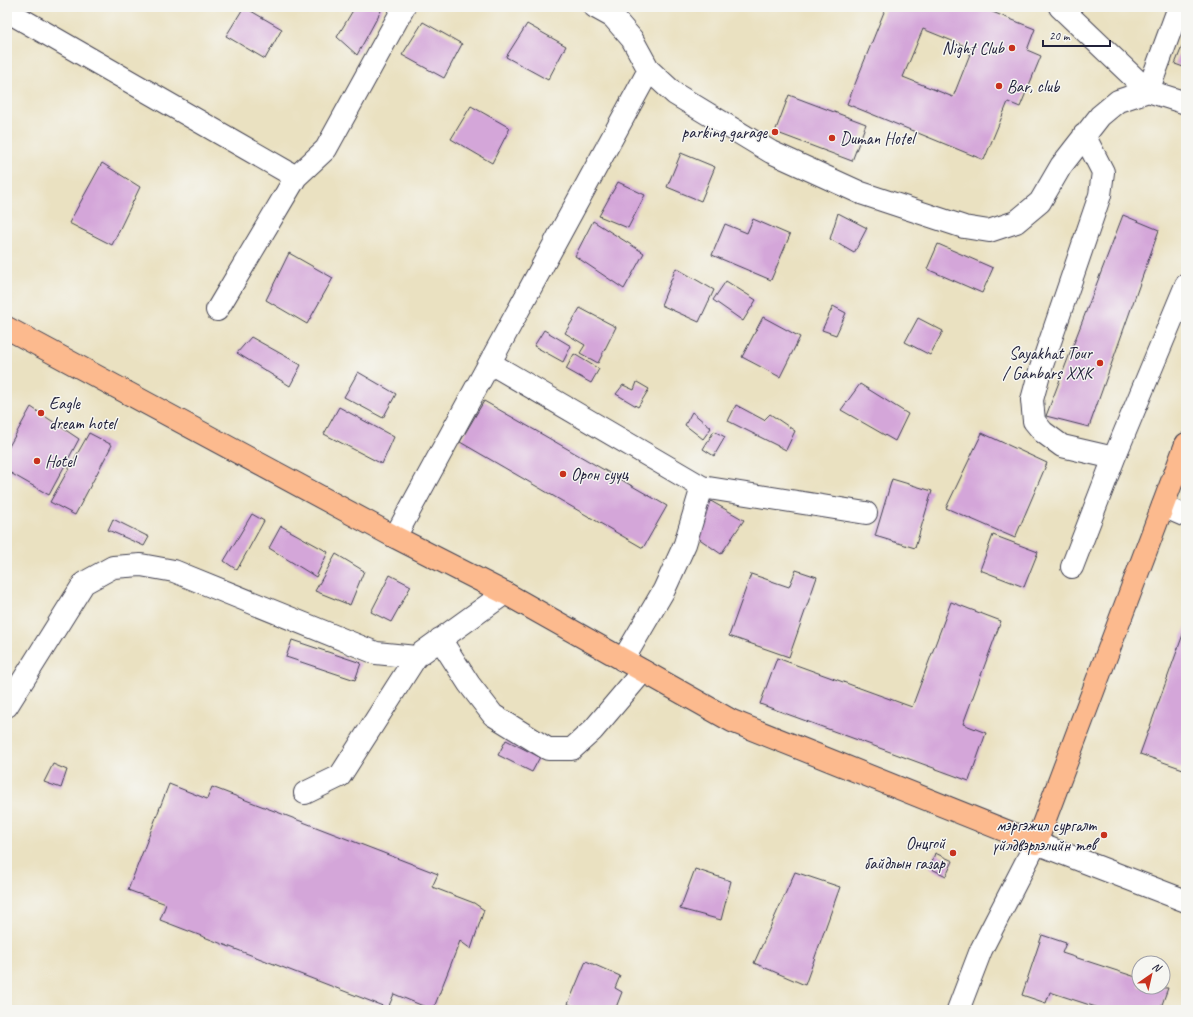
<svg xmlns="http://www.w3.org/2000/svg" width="1193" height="1017" font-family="Caveat,sans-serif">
  <rect width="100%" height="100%" fill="#f6f6f2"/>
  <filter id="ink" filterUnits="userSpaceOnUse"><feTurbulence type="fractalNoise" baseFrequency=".025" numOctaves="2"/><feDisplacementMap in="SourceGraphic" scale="8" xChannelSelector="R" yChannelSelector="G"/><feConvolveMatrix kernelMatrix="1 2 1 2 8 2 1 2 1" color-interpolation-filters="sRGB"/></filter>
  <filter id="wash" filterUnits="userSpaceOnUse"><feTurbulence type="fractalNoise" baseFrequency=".012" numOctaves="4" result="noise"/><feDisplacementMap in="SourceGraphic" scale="16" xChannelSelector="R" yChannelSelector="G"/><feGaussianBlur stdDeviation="0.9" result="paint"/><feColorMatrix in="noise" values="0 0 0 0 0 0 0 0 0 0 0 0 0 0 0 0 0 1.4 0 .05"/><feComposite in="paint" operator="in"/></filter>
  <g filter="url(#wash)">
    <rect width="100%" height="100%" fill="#eae1c1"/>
    <g id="blocks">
      <path fill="#d4a6d9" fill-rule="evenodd" d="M244,7L282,29L265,59L226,36Z
        M355,7H383L357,55L337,37Z
        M886,7H980L1035,29L1027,50L1041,56L1020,107L1008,102L984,160L847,104ZM923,29L972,49L953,97L903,77Z
        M423,22L462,44L444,78L402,55Z
        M527,24L566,46L548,80L506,57Z
        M1186,37V68L1175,64Z
        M789,95L866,124L852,161L775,132Z
        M471,106L510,128L492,163L451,139Z
        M681,153L715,167L701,201L667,187Z
        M102,163L140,187L112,245L69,223Z
        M618,182L645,195L628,228L599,216Z
        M838,213L867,228L854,253L830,239Z
        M1123,215L1159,230L1089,427L1046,416Z
        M753,219L790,235L771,280L712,255L725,224L747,233Z
        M593,221L644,253L624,289L575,256Z
        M938,244L993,268L982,293L927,269Z
        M289,253L333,278L307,324L266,300Z
        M676,268L714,290L699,322L661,305Z
        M726,281L756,300L743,321L713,300Z
        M833,306L846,313L836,335L822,330Z
        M580,308L616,327L598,363L580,353L585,345L565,333Z
        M763,317L800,337L780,377L742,357Z
        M918,318L943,331L930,355L905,342Z
        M544,330L571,346L563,362L534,346Z
        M251,337L301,365L290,386L237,353Z
        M574,354L599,369L591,383L566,369Z
        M358,372L396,394L383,418L344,397Z
        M637,382L649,389L638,407L616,394L623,385L634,390Z
        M860,384L908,414L895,441L841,410Z
        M484,401L667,506L643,548L460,442Z
        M736,405L764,420L770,414L795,431L786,450L728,421Z
        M31,407L79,439L49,495L7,471V450Z
        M339,407L394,437L382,464L324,434Z
        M692,412L711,428L703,439L685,425Z
        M714,431L725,437L714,456L703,449Z
        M89,433L112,445L75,515L50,502Z
        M982,433L1047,463L1015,538L946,508Z
        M892,479L932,491L915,548L875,536Z
        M709,500L744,520L721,554L691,533Z
        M252,514L264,521L237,570L224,561Z
        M113,519L149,537L144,546L108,530Z
        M281,526L328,552L316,577L269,548Z
        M993,535L1038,552L1024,587L980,570Z
        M336,554L364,571L350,605L315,591Z
        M796,570L817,577L789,657L729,636L751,574L789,587Z
        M390,575L411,586L391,622L371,612Z
        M951,602L1001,621L963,724L986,733L969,781L760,704L777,658L912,707Z
        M1186,626V770L1140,754Z
        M292,640L361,663L355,680L286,657Z
        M506,740L540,757L532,772L498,755Z
        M53,764L67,770L61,788L44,782Z
        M169,784L207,799L212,787L438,874L432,887L474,903L484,910L471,949L460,941L433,1010L394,994L388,1008L160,920L166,904L128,890Z
        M935,853L953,861L946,876L930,868Z
        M695,869L731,881L721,920L680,909Z
        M795,872L840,887L805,985L754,963Z
        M1042,935L1066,943L1062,953L1139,978V987L1168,988L1160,1010H1105L1050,992L1046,1003L1022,995Z
        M586,961L620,976L615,988L622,992L615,1010L606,1007L605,1010H583L568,1004Z"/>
    </g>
  </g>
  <g filter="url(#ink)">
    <use href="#blocks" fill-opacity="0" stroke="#403f4f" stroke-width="1"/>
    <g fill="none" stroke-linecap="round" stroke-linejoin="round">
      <g stroke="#403f4f" stroke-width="24">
        <path id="minor" d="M595,7L613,17L632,39L649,70L675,94L771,152L861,193L964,227L989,231L1016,222L1040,202L1061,166L1100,116L1118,101L1148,91L1179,7
          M1060,7L1148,91L1186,103
          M7,11L296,177L217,310
          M1084,135L1103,172L1100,195L1039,374L1032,400L1034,421L1043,432L1062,446L1114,458
          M296,177L326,149L404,7
          M490,363L702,487L866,513
          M1163,506L1186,516
          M395,537L649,70
          M1072,567L1114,458L1186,285
          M440,639L469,684L493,715L548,749H572L593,730L643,671
          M623,660L664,590L685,544L702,487
          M7,706L84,583L113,567L141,565L174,571L376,653L416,657L505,593
          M305,793L340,776L416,657
          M958,1010L981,950L1036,843L1186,901"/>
      </g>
      <g stroke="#403f4f" stroke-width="24">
        <path id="major" d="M7,328L395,537L505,593L732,721L1036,843L1186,444"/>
      </g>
      <use href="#minor" stroke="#fff" stroke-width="22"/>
      <use href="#major" stroke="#fcba8e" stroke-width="22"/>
    </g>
  </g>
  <g fill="#c8321e" stroke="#f6f6f2" stroke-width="1.5">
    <circle cx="1012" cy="48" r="4"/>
    <circle cx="999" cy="86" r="4"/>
    <circle cx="775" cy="132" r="4"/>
    <circle cx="832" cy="138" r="4"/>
    <circle cx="1100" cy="363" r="4"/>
    <circle cx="41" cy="413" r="4"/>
    <circle cx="37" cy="461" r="4"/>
    <circle cx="563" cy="474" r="4"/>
    <circle cx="1104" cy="835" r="4"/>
    <circle cx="953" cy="853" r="4"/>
  </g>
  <g text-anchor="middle" stroke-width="3" stroke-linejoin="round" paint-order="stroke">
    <g font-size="17" fill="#22223b" stroke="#f6f6f2" text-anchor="end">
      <text x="1004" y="54">Night Club</text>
      <text x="1007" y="92" text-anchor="start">Bar, club</text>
      <text x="767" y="138">parking garage</text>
      <text x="840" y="144" text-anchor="start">Duman Hotel</text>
      <text x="1092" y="359">Sayakhat Tour<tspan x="1092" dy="20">/ Ganbars XXK</tspan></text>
      <text x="49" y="409" text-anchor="start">Eagle<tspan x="49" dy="20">dream hotel</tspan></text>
      <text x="45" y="467" text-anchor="start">Hotel</text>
      <text x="571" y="480" text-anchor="start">Орон сууц</text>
      <text x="1096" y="831">мэргэжил сургалт<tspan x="1096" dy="20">үйлдвэрлэлийн төв</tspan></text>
      <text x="945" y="849">Онцгой<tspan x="945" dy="20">байдлын газар</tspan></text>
    </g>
  </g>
  <rect width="1193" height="1017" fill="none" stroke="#f6f6f2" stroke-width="24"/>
  <g transform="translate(1151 975) rotate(34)"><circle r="19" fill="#f6f6f2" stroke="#a1a1a9"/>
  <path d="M0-3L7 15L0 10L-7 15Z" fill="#c8321e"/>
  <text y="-6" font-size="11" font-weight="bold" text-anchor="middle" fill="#22223b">N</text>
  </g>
  <path d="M1043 40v6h67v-6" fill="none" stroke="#22223b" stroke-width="2"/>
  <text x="1049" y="40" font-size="12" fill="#22223b" stroke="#f6f6f2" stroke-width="3" paint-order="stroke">20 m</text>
</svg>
